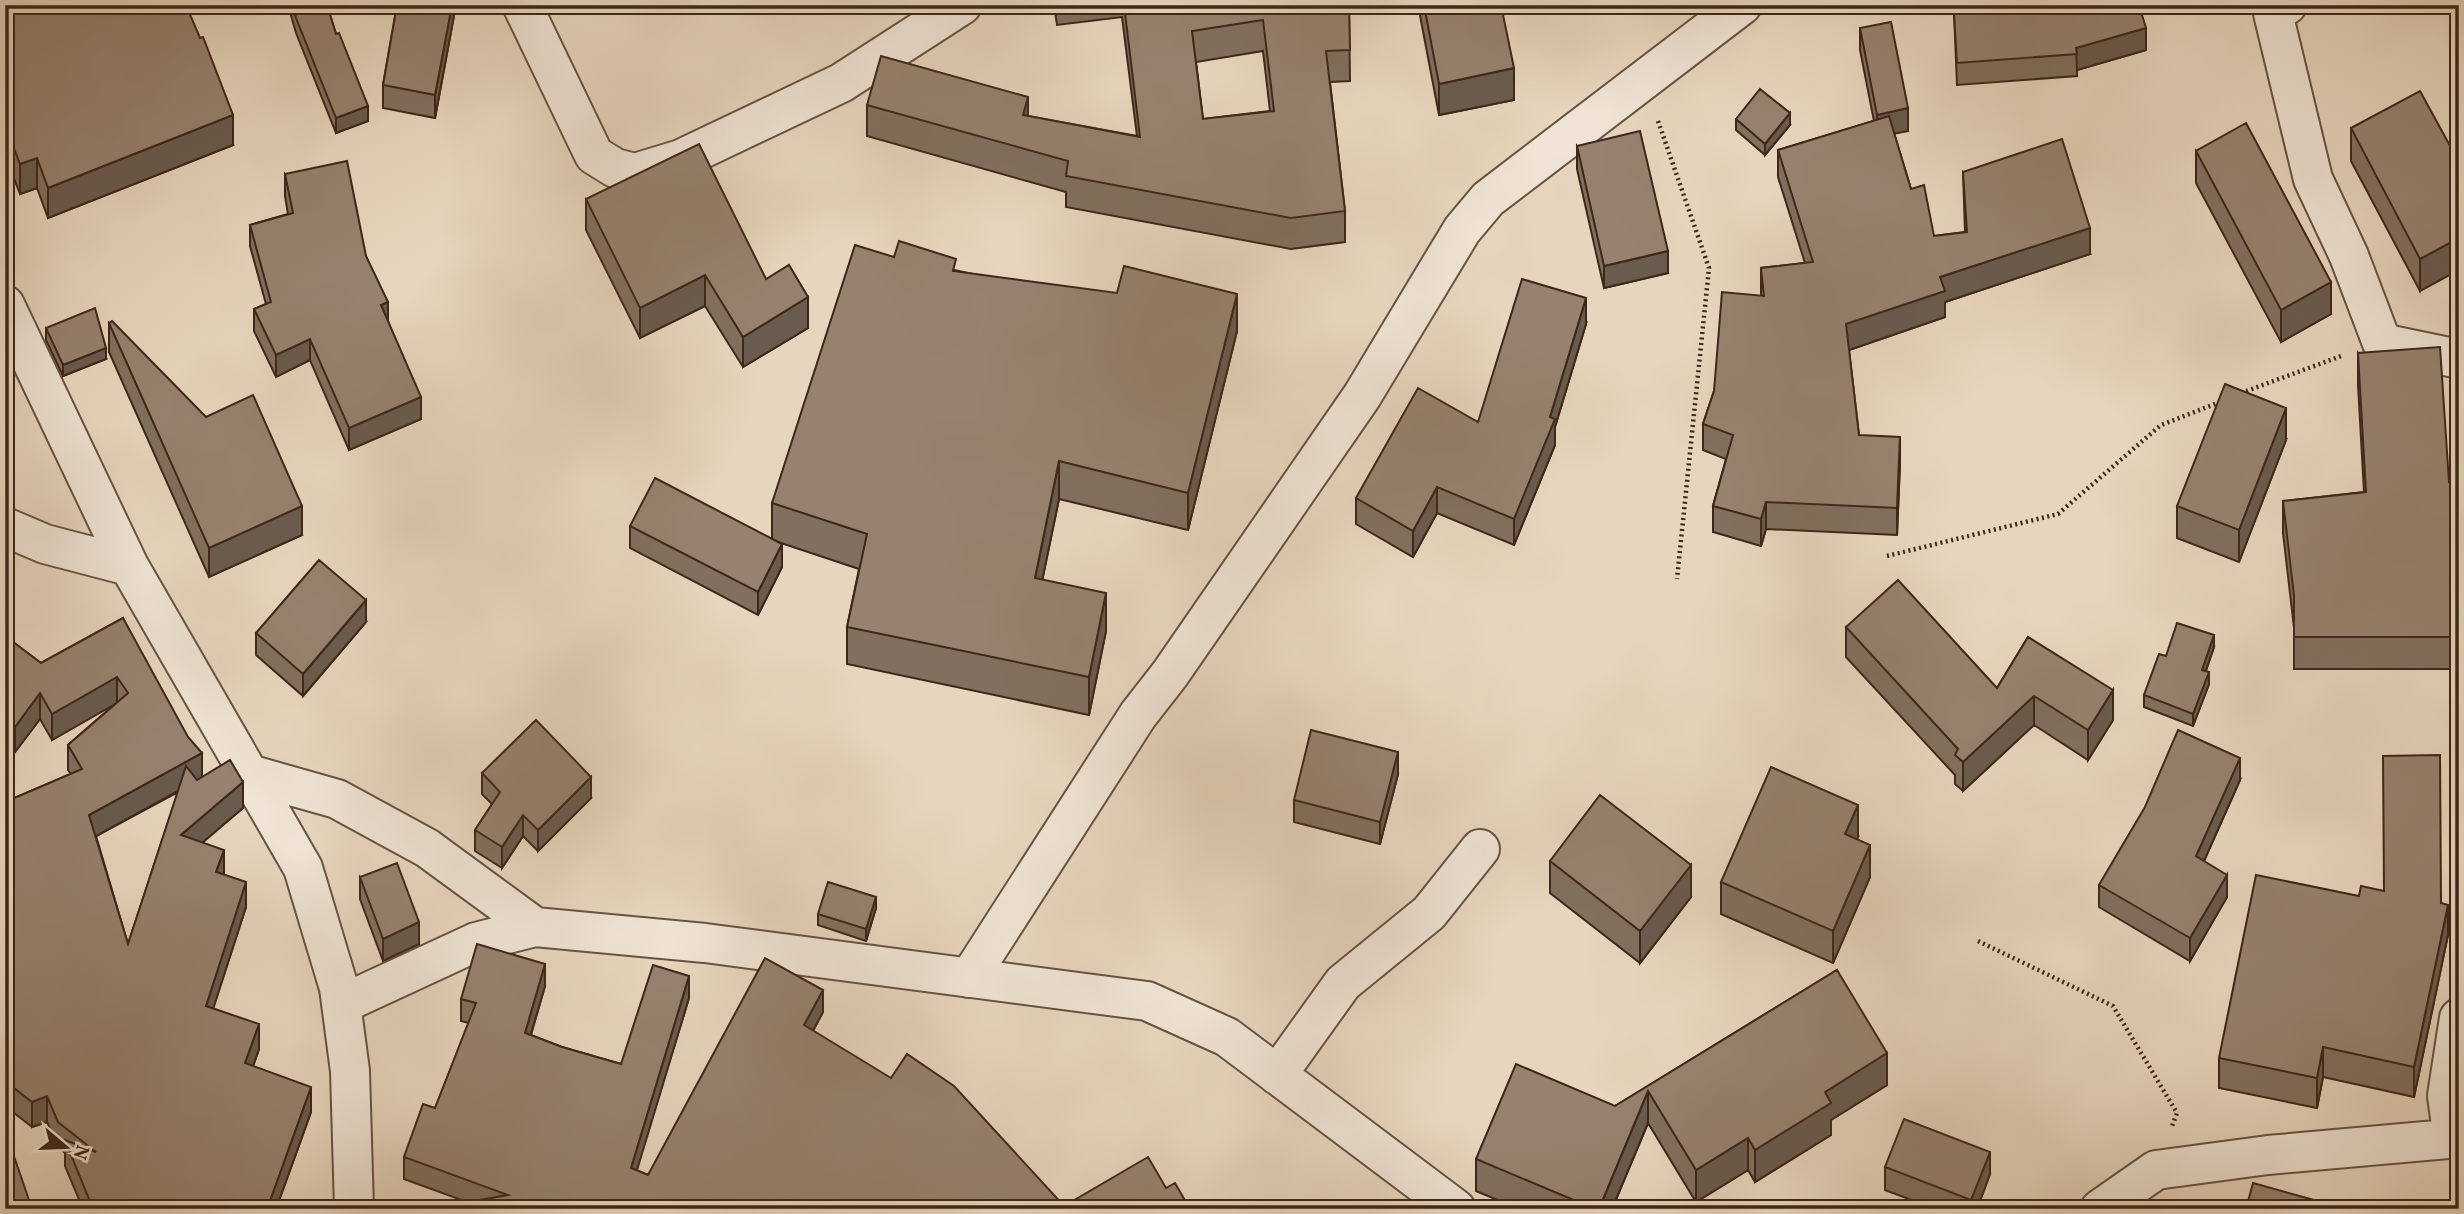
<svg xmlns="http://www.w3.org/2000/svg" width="2464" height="1214" font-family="Vollkorn,serif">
  <rect width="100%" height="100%" fill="#e7d6be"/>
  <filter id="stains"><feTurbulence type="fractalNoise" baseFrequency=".00286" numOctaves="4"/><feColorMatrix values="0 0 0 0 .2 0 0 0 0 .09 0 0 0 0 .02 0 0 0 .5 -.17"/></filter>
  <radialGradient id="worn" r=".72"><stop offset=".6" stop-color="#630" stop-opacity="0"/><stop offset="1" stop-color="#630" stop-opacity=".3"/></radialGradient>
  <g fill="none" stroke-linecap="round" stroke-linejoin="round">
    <g stroke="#685242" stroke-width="42">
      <path id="minor" d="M522,5L594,155L615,168L635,173L681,159L841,83L962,5
        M2287,5L2273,13L2313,179L2349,256L2382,343L2459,359
        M5,305L129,566L303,868L339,988L350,1071L354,1209
        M5,527L45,544L129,566
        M249,774L337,799L427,848L535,927
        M969,978L1138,715L1170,674L1362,396L1462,230L1488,199L1742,5
        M342,1004L476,942L535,927L705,943L1147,1001L1227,1037L1456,1209
        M1277,1075L1343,983L1429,913L1480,849
        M2453,1139L2447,1096L2459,1018
        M2100,1209L2156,1170L2268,1155L2459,1138"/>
    </g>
    <path stroke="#3e2619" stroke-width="4.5" stroke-dasharray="2 3.5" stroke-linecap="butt" d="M1658,121L1709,268L1677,579
      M2241,393L2344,355
      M1887,556L2058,514L2161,425L2220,402
      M1978,941L2113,1006L2177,1113L2172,1126"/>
    <use href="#minor" stroke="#efe4d5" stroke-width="38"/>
  </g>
  <path fill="#81705f" stroke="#3e2619" stroke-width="2" fill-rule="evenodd" d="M5,5L233,145L48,218L37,188L20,194L5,155Z
    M288,5H327L336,34L368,121L336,133L296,33Z
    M397,5H456L435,118L383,108V85Z
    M1054,5H1349L1350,81L1330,82L1345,211V242L1291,249L1066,207V192L867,136V105L1028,116L1137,136L1122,17L1057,25ZM1263,51L1270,111L1203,119L1196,62Z
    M1418,5H1501L1514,100L1439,115Z
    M1954,13L2146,50L2077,70V76L1957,85Z
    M1860,28L1908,131L1894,133L1911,189L1934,236L1965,232L1963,172L2090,254L1945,302V317L1849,350L1859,435L1900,463L1897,535L1766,529L1761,546L1713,532V506L1726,459L1703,450V424L1714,391L1761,295V268L1805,263L1778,177V150L1874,121L1860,50Z
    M1736,119L1790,125L1765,155L1736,130Z
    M2351,128L2455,155L2420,291L2351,161Z
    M1577,146L1668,273L1604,288L1577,169Z
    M2196,151L2331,314L2281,342L2196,183Z
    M285,174L366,256L421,419L349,450L310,360L276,377L254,331V309L266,304L250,246V225L288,214L285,196Z
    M586,199L766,279L808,328L743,367L705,306L640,338L586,230Z
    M894,257L1237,331L1188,530L1059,499L1042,580L1106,631L1089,715L847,664V627L859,569L778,542L782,567L758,615L630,548V526L772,539V503Z
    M109,323L302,535L209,577L109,352Z
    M1586,324L1555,427V445L1514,545L1437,513L1413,557L1356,524V498L1478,422Z
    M46,328L106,359L63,376L46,340Z
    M2358,353L2449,482L2459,542V588L2456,589V669H2294V628L2283,533V501L2364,492L2358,385Z
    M2286,440L2239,562L2177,538V506Z
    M123,618L202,777L243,808L202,842L246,907L213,1008L259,1049L253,1066L311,1112L276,1209H83L65,1166V1153L58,1147L47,1122L32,1127L5,1106V802L71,774L68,770V745L116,703L52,740L40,719L15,752L5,744V636L41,663ZM178,792L128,944L96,836Z
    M366,622L303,696L256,655V633Z
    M1846,627L1997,688L2028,637L2113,720L2088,760L2034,725L1963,791L1955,784V775L1846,657Z
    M2214,647L2206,671L2209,684L2193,726L2144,707V695L2166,656Z
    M482,773L591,798L538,851L523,836L502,868L475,851V830L492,804L482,794Z
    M1398,774L1380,844L1294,822V800Z
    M2240,780L2204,861L2227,897L2190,961L2099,907V885Z
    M1858,837L1857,839L1870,877L1833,963L1721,914V882Z
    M1550,861L1691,897L1640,963L1550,893Z
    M360,877L419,944L383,961L360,899Z
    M2441,903L2448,935L2414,1097L2323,1077L2317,1108L2219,1088V1058Z
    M876,908L866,941L818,925V914Z
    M1837,970L1887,1085L1831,1120V1135L1755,1182L1748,1170L1696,1202L1648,1123L1612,1209H1519L1476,1191V1159L1615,1106Z
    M545,986L531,1035L562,1047L621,1064L689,998L636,1170L648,1175L823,1012L813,1031L1064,1206L1166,1188L1190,1209L467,1202L404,1179V1157L435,1108L469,1023L461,1021V999Z
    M1885,1167L1990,1174L1977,1209H1935L1885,1190Z"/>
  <path fill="#695b4e" stroke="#3e2619" stroke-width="2" d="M452,5H456L435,118V95Z
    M2146,28V50L2077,70L2076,48Z
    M1514,68V100L1439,115V84Z
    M1028,97V128L1023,115Z
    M368,106V121L336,133V118Z
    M1908,108V131L1877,137V115Z
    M1790,113V125L1765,155V144Z
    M233,115V145L48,218V188Z
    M37,158V188L20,194V164Z
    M2090,228V254L1945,302V317L1846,351V324L1940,277Z
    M2459,238V270L2420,291V259Z
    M1668,251V273L1604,288V266Z
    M705,275V306L640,338V308Z
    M2331,282V314L2281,342V310Z
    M1237,294V331L1188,530V493Z
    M808,297V328L743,367V337Z
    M1586,298V324L1555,427V445L1514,545V519L1550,417Z
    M388,302V323L381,305Z
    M310,339V360L276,377V355Z
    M106,348V359L63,376V365Z
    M421,397V419L349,450V428Z
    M2286,408V440L2239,562V530Z
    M1900,437V463L1897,535V508Z
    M1059,461V499L1035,616V578Z
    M1437,487V513L1413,557V531Z
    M1766,502V529L1761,546V519Z
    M302,506V535L209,577V548Z
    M782,544V567L758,615V592Z
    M1106,593V631L1089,715V677Z
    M366,600V622L303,696V674Z
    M2214,635V647L2202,681V670Z
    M2209,672V684L2193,726V714Z
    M117,677V703L52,740V714Z
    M2113,690V720L2088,760V730Z
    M40,693V719L15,752V727Z
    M2034,696V725L1963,791V762Z
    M1398,752V774L1380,844V822Z
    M202,753V778L89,840V815Z
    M2240,758V780L2196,879V856Z
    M591,777V798L538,851V830Z
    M243,782V808L181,861V835Z
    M1858,805V837L1845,866V834Z
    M523,815V836L502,868V847Z
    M1870,845V877L1833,963V931Z
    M224,850V875L216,872Z
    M1691,865V897L1640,963V931Z
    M2227,875V897L2190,961V938Z
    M246,882V907L206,1031V1006Z
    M876,897V908L866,941V929Z
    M2448,905V935L2414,1097V1067Z
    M419,922V944L383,961V939Z
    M545,964V986L525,1054V1033Z
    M689,976V998L631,1190V1168Z
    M823,990V1012L804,1047V1025Z
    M259,1024V1049L245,1089V1063Z
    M2323,1047V1077L2317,1108V1078Z
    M1887,1053V1085L1831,1120V1135L1755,1182V1150L1825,1092Z
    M311,1087V1112L276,1209H267Z
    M1648,1091V1123L1612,1209H1599Z
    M47,1096V1122L32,1127V1102Z
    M1748,1138V1170L1696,1202V1170Z
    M1990,1152V1174L1977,1209H1971V1200Z"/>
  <path fill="#96826f" stroke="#3e2619" stroke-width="2" fill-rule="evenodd" d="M5,5H186L200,38L203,37L233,115L48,188L37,158L20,164L5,125V52L12,48L5,30Z
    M293,5H327L336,34L339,33L368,106L336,118L296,18Z
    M397,5H452L435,95L383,85Z
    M1124,5H1349L1350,50L1326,51L1345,211L1291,218L1066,176L1068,161L867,105L881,56L1028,97L1023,115L1140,137ZM1263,20L1274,111L1203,119L1192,31Z
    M1424,5H1501L1514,68L1439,84Z
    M2063,5H2139L2146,28L2076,48L2077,54L1957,63L1954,13Z
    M1891,22L1908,108L1877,115L1860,28Z
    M1760,89L1790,113L1765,144L1736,119Z
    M2420,91L2455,155L2459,152V238L2420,259L2351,128Z
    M1889,116L1911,189L1924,185L1934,236L1967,232L1963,172L2062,139L2090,228L1940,277L1945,291L1846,324L1859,435L1900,437L1897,508L1766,502L1761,519L1713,506L1733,435L1703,424L1714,391L1722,292L1764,296L1761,268L1813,262L1778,150Z
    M2246,123L2331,282L2281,310L2196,151Z
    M1640,131L1668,251L1604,266L1577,146Z
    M699,144L766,279L789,265L808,297L743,337L705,275L640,308L586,199Z
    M347,161L366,256L388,302L381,305L421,397L349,428L310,339L276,355L254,309L271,302L250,225L293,213L285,174Z
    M899,241L956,259L953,271L1117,293L1124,266L1237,294L1188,493L1059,461L1035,578L1106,593L1089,677L847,627L867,534L772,503L855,245L894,257Z
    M1522,279L1586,298L1550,417L1555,419L1514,519L1437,487L1413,531L1356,498L1418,388L1478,422Z
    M95,308L106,348L63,365L46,328Z
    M112,321L206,417L253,395L302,506L209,548L109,323Z
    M2440,347L2449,482H2452L2459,542V556L2456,557V637H2294V596L2283,501L2366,492L2358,353Z
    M2225,384L2286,408L2239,530L2177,506Z
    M655,478L782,544L758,592L630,526Z
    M319,560L366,600L303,674L256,633Z
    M1898,580L1997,688L2028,637L2113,690L2088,730L2034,696L1963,762L1955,755L1958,749L1846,627Z
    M123,618L188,737L202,753L89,815L128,944L186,766L197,780L230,760L243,782L181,835L224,850L216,872L246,882L206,1006L259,1024L245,1063L311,1087L267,1209H93L65,1140L96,1152L58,1122L47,1096L32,1102L5,1081V802L82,769L68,745L128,693L117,677L52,714L40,693L15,727L5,719V636L41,663Z
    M2177,623L2214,635L2202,670L2209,672L2193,714L2144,695L2159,654L2166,656Z
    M536,720L591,777L538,830L523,815L502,847L475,830L500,792L482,773Z
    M1311,730L1398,752L1380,822L1294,800Z
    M2178,730L2240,758L2196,856L2227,875L2190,938L2099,885L2145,807Z
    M2440,755L2441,903L2448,905L2414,1067L2323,1047L2317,1078L2219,1058L2256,875L2359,896L2361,886L2384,891L2383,756Z
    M1771,767L1858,805L1845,834L1870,845L1833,931L1721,882Z
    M1600,795L1691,865L1640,931L1550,861Z
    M397,863L419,922L383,939L360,877Z
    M828,882L876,897L866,929L818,914Z
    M477,944L545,964L525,1033L562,1047L621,1064L653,965L689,976L631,1168L648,1175L765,958L823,990L804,1025L891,1078L907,1054L954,1086L1064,1206L1148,1157L1166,1188L1175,1183L1190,1209H427L508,1195L404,1157L423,1104L435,1108L476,1003L461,999Z
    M1837,970L1887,1053L1825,1092L1831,1103L1755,1150L1748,1138L1696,1170L1648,1091L1599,1209H1595L1476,1159L1516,1064L1615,1106Z
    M1904,1119L1990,1152L1971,1200L1885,1167Z
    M5,1130L32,1209H5Z
    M2253,1183L2343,1208L2342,1209H2246Z"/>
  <rect width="2464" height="1214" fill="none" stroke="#e7d6be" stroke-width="28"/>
  <rect x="7" y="7" width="2450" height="1200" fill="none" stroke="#3e2619" stroke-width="3.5"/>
  <rect x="14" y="14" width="2436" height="1186" fill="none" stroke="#3e2619" stroke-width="2"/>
  <g transform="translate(66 1147) rotate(109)" stroke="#efe4d5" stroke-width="5" paint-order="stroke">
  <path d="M0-5L12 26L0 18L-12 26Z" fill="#3e2619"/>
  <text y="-10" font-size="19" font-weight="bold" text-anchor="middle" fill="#3e2619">N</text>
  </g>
  <rect width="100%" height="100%" filter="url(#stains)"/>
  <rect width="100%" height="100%" fill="url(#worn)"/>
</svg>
